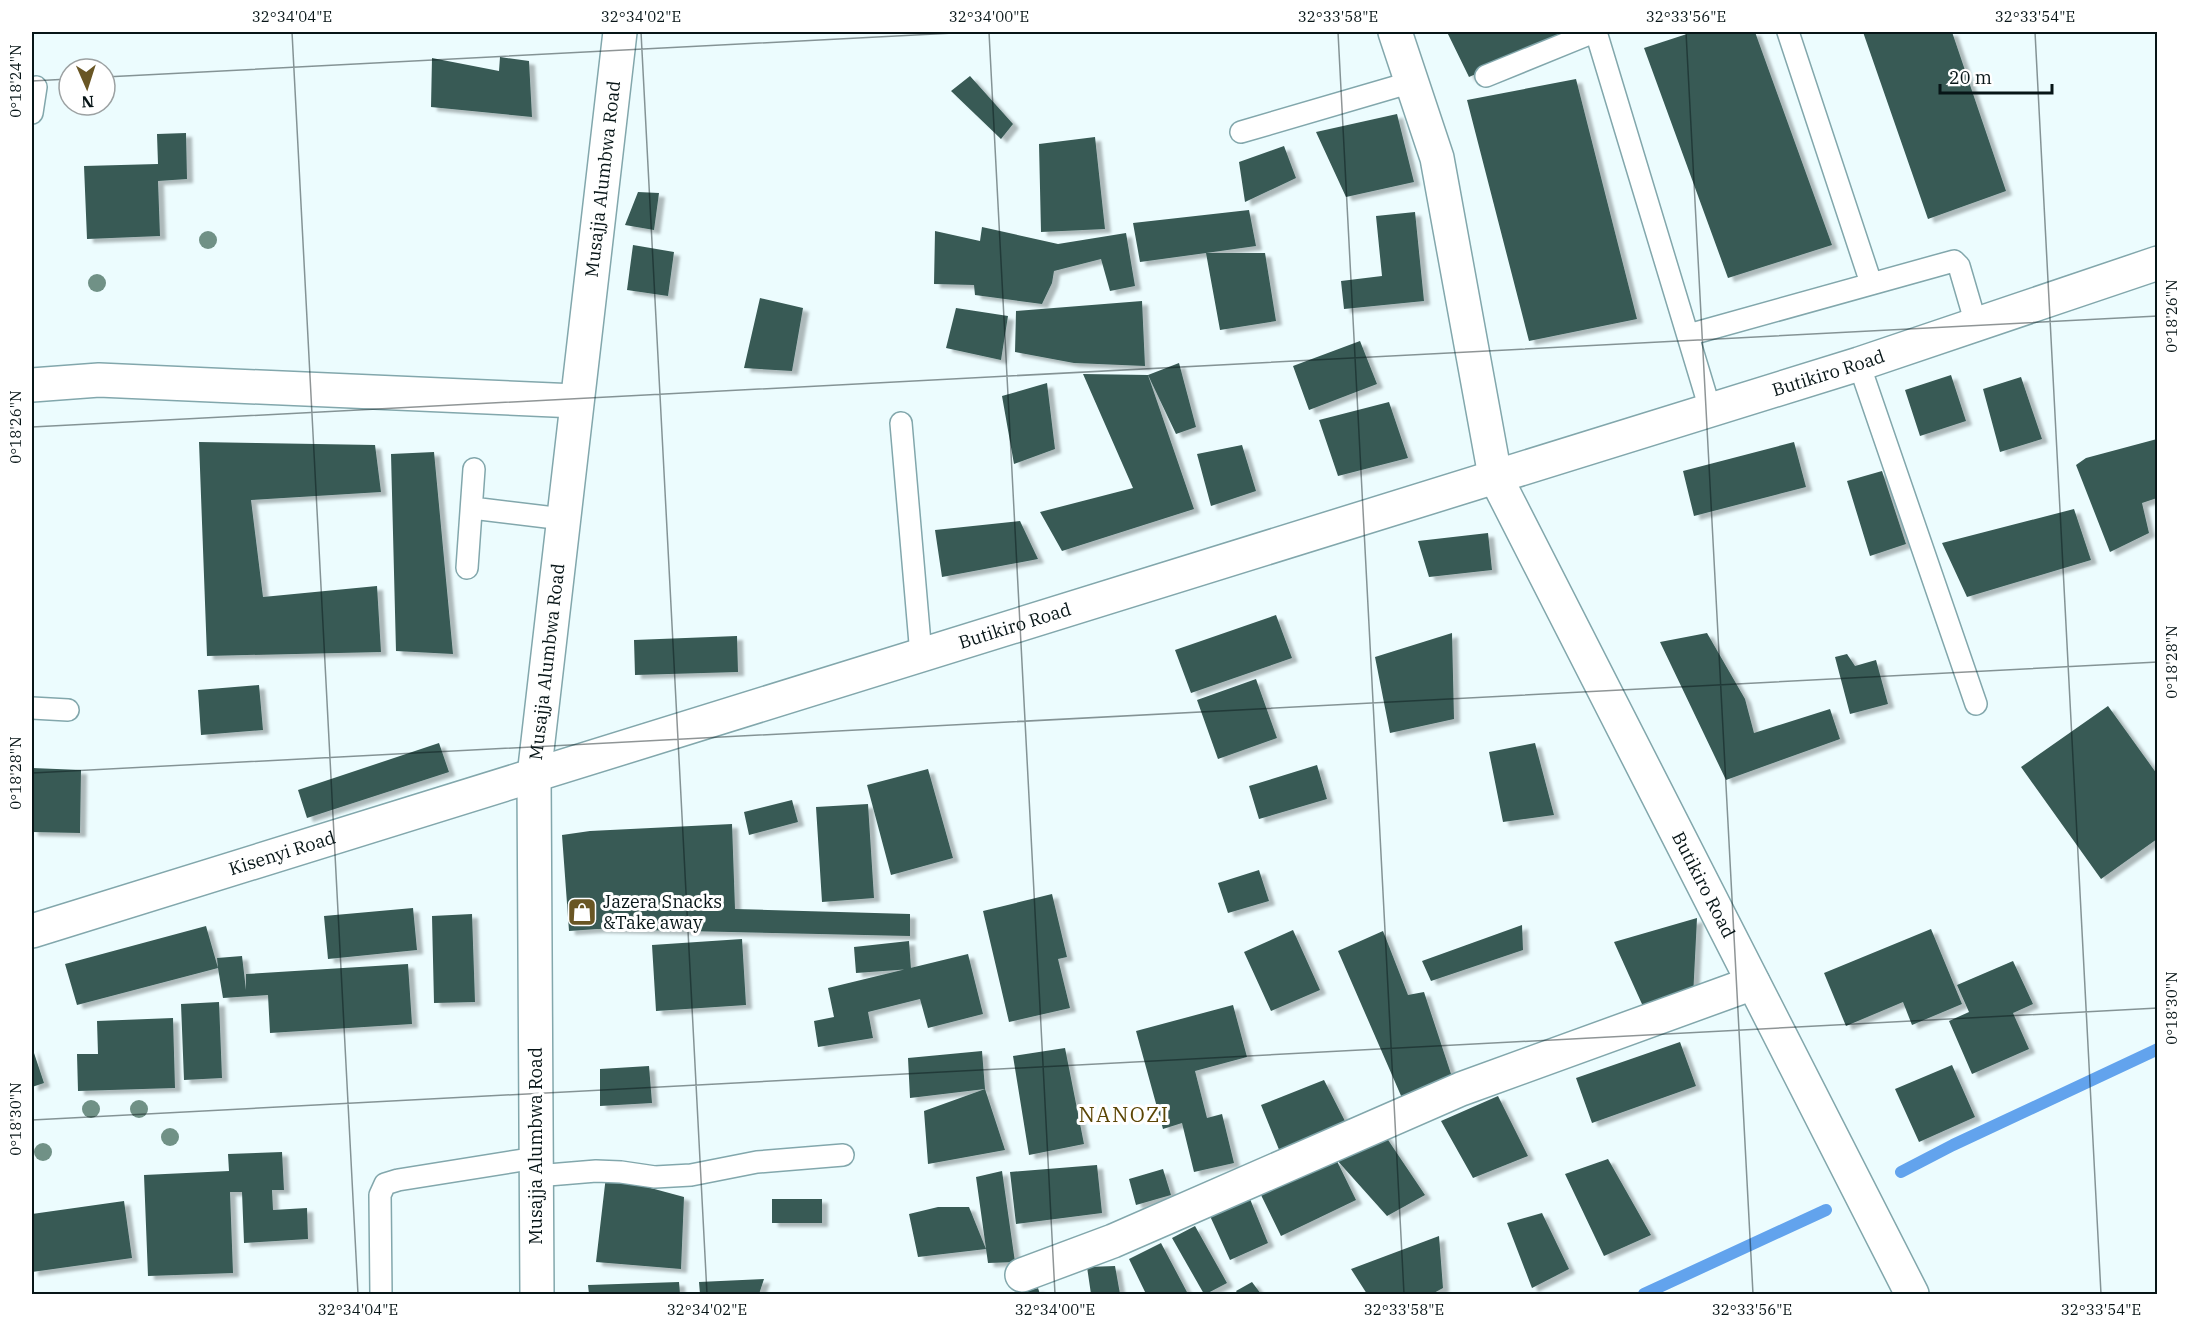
<svg xmlns="http://www.w3.org/2000/svg" width="2189" height="1326" font-family="'IBM Plex Serif',serif">
  <defs>
    <filter id="shadow"><feDropShadow dx="6" dy="4" stdDeviation="1.5" flood-color="#0004"/></filter>
  </defs>
  <rect width="100%" height="100%" fill="#ecfcfe"/>
  <g fill="none" stroke-linecap="round" stroke-linejoin="round">
    <path stroke="#62a3ed" stroke-width="12" d="M1901,1172L1953,1145L2158,1049
      M1644,1294L1826,1210"/>
  </g>
  <path fill="#385a55" filter="url(#shadow)" d="M1447,32H1572L1469,77Z
    M1693,32H1755L1832,245L1728,278L1644,48Z
    M1863,32H1952L2006,191L1928,219Z
    M500,57L529,61L532,117L431,107L432,58L499,71Z
    M970,76L1013,124L1001,139L951,91Z
    M1576,79L1637,319L1529,341L1467,100Z
    M1397,114L1414,182L1346,197L1316,132Z
    M186,133L187,179L158,181L160,236L87,239L84,166L158,164L157,134Z
    M1095,137L1105,229L1041,232L1039,144Z
    M1284,146L1296,178L1245,202L1239,162Z
    M638,192L659,193L654,230L625,225Z
    M1249,210L1256,246L1206,253H1265L1276,321L1220,330L1206,253L1140,262L1133,223Z
    M1415,212L1424,301L1344,309L1341,281L1382,276L1376,216Z
    M982,227L1058,244L1126,233L1135,286L1110,291L1101,259L1054,271L1052,283L1042,304L975,295L974,285L934,284L935,231L980,241Z
    M633,245L674,252L668,296L627,290Z
    M760,298L803,308L792,371L744,368Z
    M1142,301L1145,366L1074,363L1015,352L1016,311Z
    M956,308L1008,316L1001,360L946,348Z
    M1360,341L1377,384L1309,410L1293,366Z
    M1179,363L1196,427L1176,434L1148,375Z
    M1083,374L1148,375L1194,509L1062,551L1040,512L1133,488Z
    M1951,375L1966,421L1920,436L1905,390Z
    M2021,377L2042,439L2000,452L1983,389Z
    M1047,383L1055,449L1014,464L1002,396Z
    M1389,402L1408,458L1338,476L1319,420Z
    M2157,439V498L2142,503L2149,533L2110,552L2076,465L2086,458Z
    M199,442L375,445L381,492L251,500L263,597L377,586L381,652L207,656Z
    M1794,442L1806,487L1694,516L1683,471Z
    M1242,445L1256,491L1211,506L1197,454Z
    M434,452L453,654L396,651L391,454Z
    M1882,471L1906,544L1870,556L1847,481Z
    M2074,509L2091,560L1967,597L1942,543Z
    M1020,521L1038,559L942,577L935,530Z
    M1488,533L1492,570L1429,577L1418,541Z
    M1276,615L1292,658L1191,693L1175,650Z
    M1452,633L1454,719L1390,733L1375,657Z
    M1707,633L1745,699L1754,733L1830,709L1840,739L1726,780L1660,642Z
    M737,636L738,672L635,675L634,640Z
    M1847,654L1855,666L1876,660L1888,704L1850,714L1835,657Z
    M1256,679L1277,738L1218,759L1197,700Z
    M259,685L263,730L201,735L198,690Z
    M2108,706L2157,774V839L2101,879L2021,767Z
    M439,743L449,772L307,818L298,790Z
    M1535,743L1554,815L1503,822L1489,752Z
    M1317,765L1327,799L1259,819L1249,786Z
    M32,768L81,770L80,833L32,832Z
    M928,769L953,858L891,875L867,785Z
    M792,800L798,822L749,835L744,812Z
    M868,804L874,898L822,902L816,807Z
    M732,824L735,909L910,914V936L597,929L569,931L562,835L590,831Z
    M1259,870L1269,901L1228,913L1218,883Z
    M1052,894L1067,957L1058,959L1070,1008L1009,1022L983,911Z
    M413,908L417,950L328,959L324,916Z
    M472,914L475,1002L434,1003L432,916Z
    M1697,918L1693,997L1646,1013L1614,942Z
    M1522,925L1523,950L1431,981L1422,961Z
    M206,926L218,968L217,958L242,956L246,990V974L408,964L412,1024L270,1033L268,995L223,998L218,968L77,1005L65,964Z
    M1931,929L1962,1004L1912,1025L1903,1002L1846,1026L1824,973Z
    M1293,930L1320,990L1271,1011L1244,952Z
    M1383,931L1408,995L1424,992L1452,1077L1402,1098L1338,951Z
    M742,939L746,1005L656,1011L652,945Z
    M909,941L911,969L856,973L854,947Z
    M968,954L983,1014L928,1028L920,999L868,1012L873,1038L818,1047L814,1021L834,1017L828,988Z
    M2013,961L2033,1004L2013,1013L2029,1049L1972,1074L1949,1021L1969,1012L1957,985Z
    M219,1002L222,1078L184,1080L181,1004Z
    M1233,1005L1247,1057L1195,1071L1207,1118L1222,1114L1234,1163L1194,1172L1182,1123L1163,1129L1136,1031Z
    M173,1018L175,1088L78,1091L77,1054H98L97,1021Z
    M1680,1042L1696,1086L1592,1123L1576,1078Z
    M32,1047L44,1083L32,1087Z
    M1065,1048L1084,1144L1029,1155L1013,1056Z
    M982,1051L985,1089L910,1098L908,1058Z
    M1952,1065L1975,1117L1919,1142L1895,1089Z
    M649,1066L652,1103L600,1106V1069Z
    M1324,1080L1347,1125L1282,1157L1261,1105Z
    M985,1089L1005,1150L928,1164L924,1111Z
    M1498,1096L1528,1156L1473,1178L1441,1121Z
    M1380,1128L1425,1195L1387,1216L1336,1159L1356,1200L1281,1236L1261,1195L1336,1159Z
    M282,1152L284,1190H272L273,1210L307,1208L308,1239L244,1243L242,1192H230L233,1273L148,1276L144,1175L229,1171L228,1154Z
    M1608,1159L1651,1235L1604,1256L1565,1174Z
    M1097,1165L1102,1213L1016,1224L1010,1172Z
    M1163,1169L1171,1195L1136,1205L1129,1179Z
    M1002,1171L1015,1262L988,1263L976,1177Z
    M606,1176L684,1197L681,1269L596,1262Z
    M772,1199H822V1223H772Z
    M1250,1199L1268,1243L1230,1260L1210,1216Z
    M124,1201L132,1258L32,1272V1214Z
    M938,1207H969L986,1249L918,1257L909,1214Z
    M1542,1213L1569,1269L1532,1288L1507,1223Z
    M1195,1226L1227,1283L1206,1294H1204L1172,1238Z
    M1439,1236L1443,1288L1432,1294H1367L1351,1269Z
    M1161,1243L1188,1294H1146L1129,1259Z
    M1115,1266L1120,1294H1091L1087,1267Z
    M764,1279L759,1294H700L699,1282Z
    M679,1282L680,1294H589L588,1285Z
    M1252,1282L1261,1294H1238L1236,1291Z
    M1038,1288L1040,1294H1014Z"/>
  <g fill="none" stroke-linecap="round" stroke-linejoin="round">
    <g stroke="#82a7ac" stroke-width="24">
      <path id="lane" d="M1596,32L1710,409
        M1788,32L1871,283
        M1486,76L1594,32
        M32,113L36,87
        M1241,132L1412,82
        M1688,335L1954,261L1959,266L1976,324
        M1859,364L1976,704
        M901,423L921,655
        M472,508L563,519
        M467,568L474,469
        M32,708L68,710
        M536,1176L596,1171L621,1172L655,1177L691,1175L757,1162L843,1155
        M381,1294L380,1195L385,1184L398,1180L536,1158"/>
    </g>
    <g stroke="#82a7ac" stroke-width="36">
      <g id="street">
        <path id="s1" d="M1395,32L1437,158L1495,476L1912,1294"/>
        <path d="M32,385L99,380L576,401"/>
        <path d="M1022,1275L1113,1241L1461,1089L1753,983"/>
        <path id="s2" d="M537,1294L534,776L620,32"/>
      </g>
    </g>
    <g stroke="#82a7ac" stroke-width="36">
      <g id="secondary">
        <path id="s3" d="M32,931L1859,364L2158,263"/>
      </g>
    </g>
    <use href="#lane" stroke="#fff" stroke-width="21"/>
    <use href="#street" stroke="#fff" stroke-width="33"/>
    <use href="#secondary" stroke="#fff" stroke-width="33"/>
  </g>
  <g fill="#709186">
    <circle cx="208" cy="240" r="9"/>
    <circle cx="97" cy="283" r="9"/>
    <circle cx="91" cy="1109" r="9"/>
    <circle cx="139" cy="1109" r="9"/>
    <circle cx="170" cy="1137" r="9"/>
    <circle cx="43" cy="1152" r="9"/>
  </g>
  <path fill="none" stroke="#071517" stroke-width="1.5" stroke-opacity="0.45" d="M292,32L358,1294M641,32L707,1294M989,32L1055,1294M1338,32L1404,1294M1686,32L1753,1294M2035,32L2101,1294M105,77L973,32M32,81L69,79M32,427L2158,316M32,773L2158,662M32,1120L2158,1008"/>
  <defs>
    <g id="shop-square" transform="scale(1.5)"><rect x="-9" y="-9" width="18" height="18" rx="4" fill="#695624" stroke="#fff"/><path d="M-5-2.5h2.3a2.7 3.5 0 0 1 5.4 0H5L5.5 6h-11ZM-1.5-2.5h3a1.5 2.3 0 0 0-3 0Z" fill="#fff"/></g>
  </defs>
  <g fill-rule="evenodd">
    <use href="#shop-square" x="582" y="912"/>
  </g>
  <g text-anchor="middle" stroke-width="6" stroke-linejoin="round" paint-order="stroke">
    <g font-size="18" fill="#071517" stroke="#fff">
      <text dy="6" stroke="none"><textPath href="#s2" startOffset="1119">Musajja Alumbwa Road</textPath></text>
      <text dy="6" stroke="none"><textPath href="#s3" startOffset="1881">Butikiro Road</textPath></text>
      <text dy="6" stroke="none"><textPath href="#s3" startOffset="1029">Butikiro Road</textPath></text>
      <text dy="6" stroke="none"><textPath href="#s2" startOffset="633">Musajja Alumbwa Road</textPath></text>
      <text dy="6" stroke="none"><textPath href="#s3" startOffset="262">Kisenyi Road</textPath></text>
      <text dy="6" stroke="none"><textPath href="#s1" startOffset="915">Butikiro Road</textPath></text>
      <text transform="translate(536 1146) rotate(-90)" y="6">Musajja Alumbwa Road</text>
    </g>
    <g font-size="18" fill="#071517" stroke="#fff" text-anchor="start">
      <text x="603" y="908">Jazera Snacks<tspan x="603" dy="21">&amp;Take away</tspan></text>
    </g>
    <g font-size="21" letter-spacing="1.5" fill="#5b4605" stroke="#fff">
      <text x="1124" y="1122">NANOZI</text>
    </g>
  </g>
  <rect width="2189" height="1326" fill="none" stroke="#ffffff" stroke-width="66"/>
  <g transform="translate(87 87) rotate(177)"><circle r="28" fill="#ffffff" stroke="#9ca1a2" stroke-width="1.5"/>
  <path d="M0-4.5L10 22L0 15L-10 22Z" fill="#695624"/>
  <text y="-9" font-size="16" font-weight="bold" text-anchor="middle" fill="#071517">N</text>
  </g>
  <path d="M1940 84v9h112v-9" fill="none" stroke="#071517" stroke-width="3"/>
  <text x="1949" y="84" font-size="18" fill="#071517" stroke="#ffffff" stroke-width="4.5" paint-order="stroke">20 m</text>
  <rect x="33" y="33" width="2123" height="1260" fill="none" stroke="#071517" stroke-width="2"/>
  <g font-size="15" text-anchor="middle" fill="#071517">
    <text x="292" y="22">32°34'04"E</text>
    <text x="641" y="22">32°34'02"E</text>
    <text x="989" y="22">32°34'00"E</text>
    <text x="1338" y="22">32°33'58"E</text>
    <text x="1686" y="22">32°33'56"E</text>
    <text x="2035" y="22">32°33'54"E</text>
    <text transform="translate(16 81) rotate(-90)" y="5">0°18'24"N</text>
    <text transform="translate(2172 316) rotate(-90)" y="5">0°18'26"N</text>
    <text transform="translate(16 427) rotate(-90)" y="5">0°18'26"N</text>
    <text transform="translate(2172 662) rotate(-90)" y="5">0°18'28"N</text>
    <text transform="translate(16 773) rotate(-90)" y="5">0°18'28"N</text>
    <text transform="translate(2172 1008) rotate(-90)" y="5">0°18'30"N</text>
    <text transform="translate(16 1119) rotate(-90)" y="5">0°18'30"N</text>
    <text x="358" y="1315">32°34'04"E</text>
    <text x="707" y="1315">32°34'02"E</text>
    <text x="1055" y="1315">32°34'00"E</text>
    <text x="1404" y="1315">32°33'58"E</text>
    <text x="1752" y="1315">32°33'56"E</text>
    <text x="2101" y="1315">32°33'54"E</text>
  </g>
</svg>
